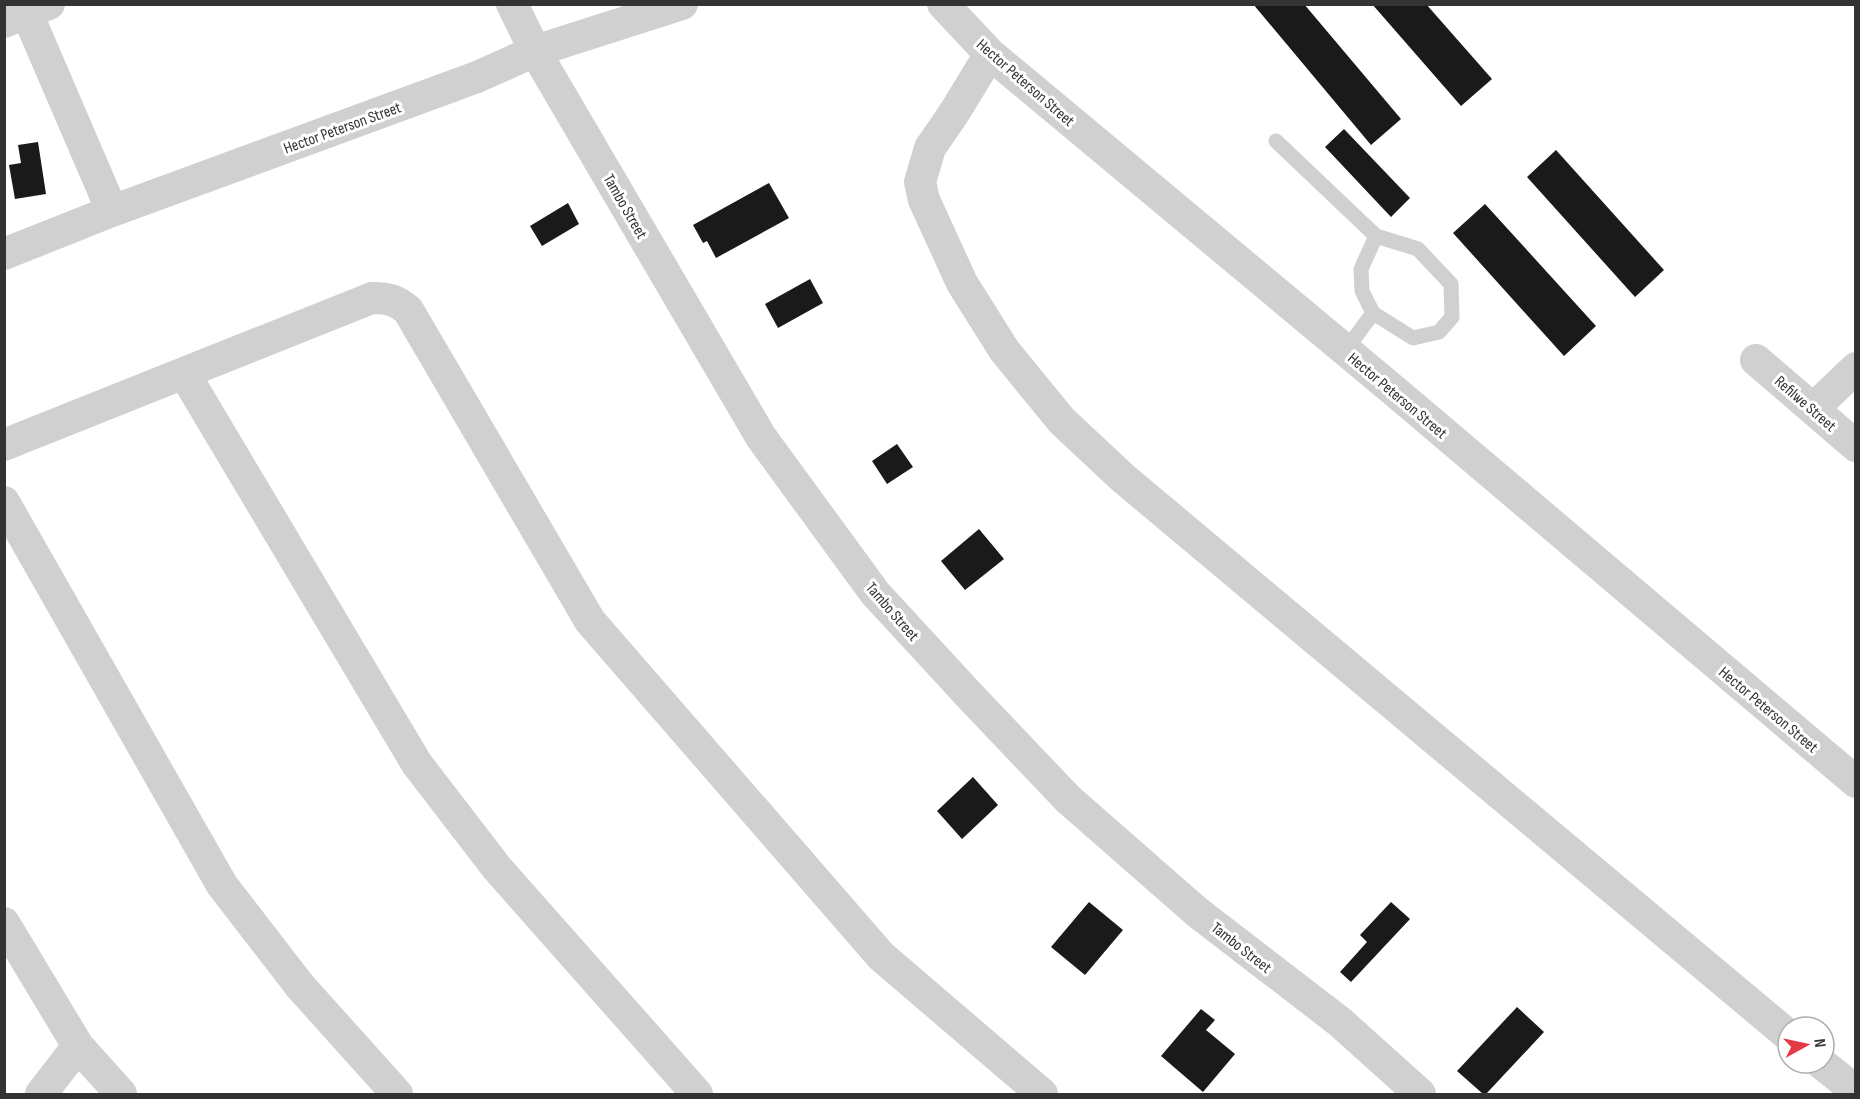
<svg xmlns="http://www.w3.org/2000/svg" width="1860" height="1099" font-family="'Sofia Sans Condensed',sans-serif">
  <rect width="100%" height="100%" fill="#fff"/>
  <path fill="#1a1a1a" d="M1253,4H1304L1401,119L1371,145Z
    M1372,4H1426L1492,79L1461,106Z
    M1344,129L1410,198L1391,217L1325,147Z
    M38,142L46,194L15,199L9,165L21,163L18,145Z
    M1556,150L1664,270L1635,297L1527,177Z
    M769,183L789,218L716,258L707,241L703,243L693,225Z
    M568,203L579,224L542,246L530,226Z
    M1485,204L1596,326L1564,356L1453,233Z
    M810,279L823,303L778,328L765,304Z
    M897,444L913,467L887,484L872,461Z
    M979,529L1004,559L965,590L941,561Z
    M973,777L998,805L962,839L937,811Z
    M1089,902L1123,930L1085,975L1051,947Z
    M1391,902L1410,919L1351,982L1340,972L1367,942L1360,935Z
    M1517,1007L1544,1032L1486,1094H1483L1457,1071Z
    M1201,1009L1215,1020L1206,1030L1235,1054L1203,1092L1161,1056Z"/>
  <g fill="none" stroke-linecap="round" stroke-linejoin="round">
    <path stroke="#d0d0d0" stroke-width="15" d="M1276,141L1376,236L1418,249L1451,284L1452,317L1439,332L1413,338L1373,313L1345,351
      M1373,313L1362,291L1361,269L1376,236"/>
    <path stroke="#d0d0d0" stroke-width="32" d="M23,4L112,211
      M512,4L535,51L761,437L875,593L969,695L1068,799L1197,912L1340,1022L1420,1094
      M943,4L990,54L1392,389L1856,782
      M4,22L49,4
      M990,54L954,113L930,148L920,182L924,200L962,283L1004,350L1062,421L1123,478L1788,1035
      M4,254L112,211L477,77L535,51L682,4
      M1756,360L1856,446
      M184,373L417,764L497,868L697,1094
      M1813,409L1856,368
      M4,445L372,298C388,298 396,300 408,310L590,621L881,956L1042,1094
      M4,502L222,885L300,986L397,1094
      M4,923L78,1046L121,1094
      M1821,1063L1856,1091
      M41,1094L78,1046"/>
  </g>
  <g text-anchor="middle" stroke-width="6" stroke-linejoin="round" paint-order="stroke">
    <g font-size="16" fill="#333" stroke="#fff">
      <text transform="translate(1026 82) rotate(41)" y="6">Hector Peterson Street</text>
      <text transform="translate(342 127) rotate(-20)" y="6">Hector Peterson Street</text>
      <text transform="translate(626 206) rotate(60)" y="6">Tambo Street</text>
      <text transform="translate(1398 395) rotate(40)" y="6">Hector Peterson Street</text>
      <text transform="translate(1806 403) rotate(41)" y="6">Refilwe Street</text>
      <text transform="translate(893 611) rotate(49)" y="6">Tambo Street</text>
      <text transform="translate(1769 709) rotate(40)" y="6">Hector Peterson Street</text>
      <text transform="translate(1242 947) rotate(38)" y="6">Tambo Street</text>
    </g>
  </g>
  <rect width="1860" height="1099" fill="none" stroke="#333333" stroke-width="12"/>
  <g transform="translate(1806 1045) rotate(82)"><circle r="28" fill="#ffffff" stroke="#adadad" stroke-width="1.5"/>
  <path d="M0-4.5L10 22L0 15L-10 22Z" fill="#e63946"/>
  <text y="-9" font-size="16" font-weight="bold" text-anchor="middle" fill="#333333">N</text>
  </g>
</svg>
